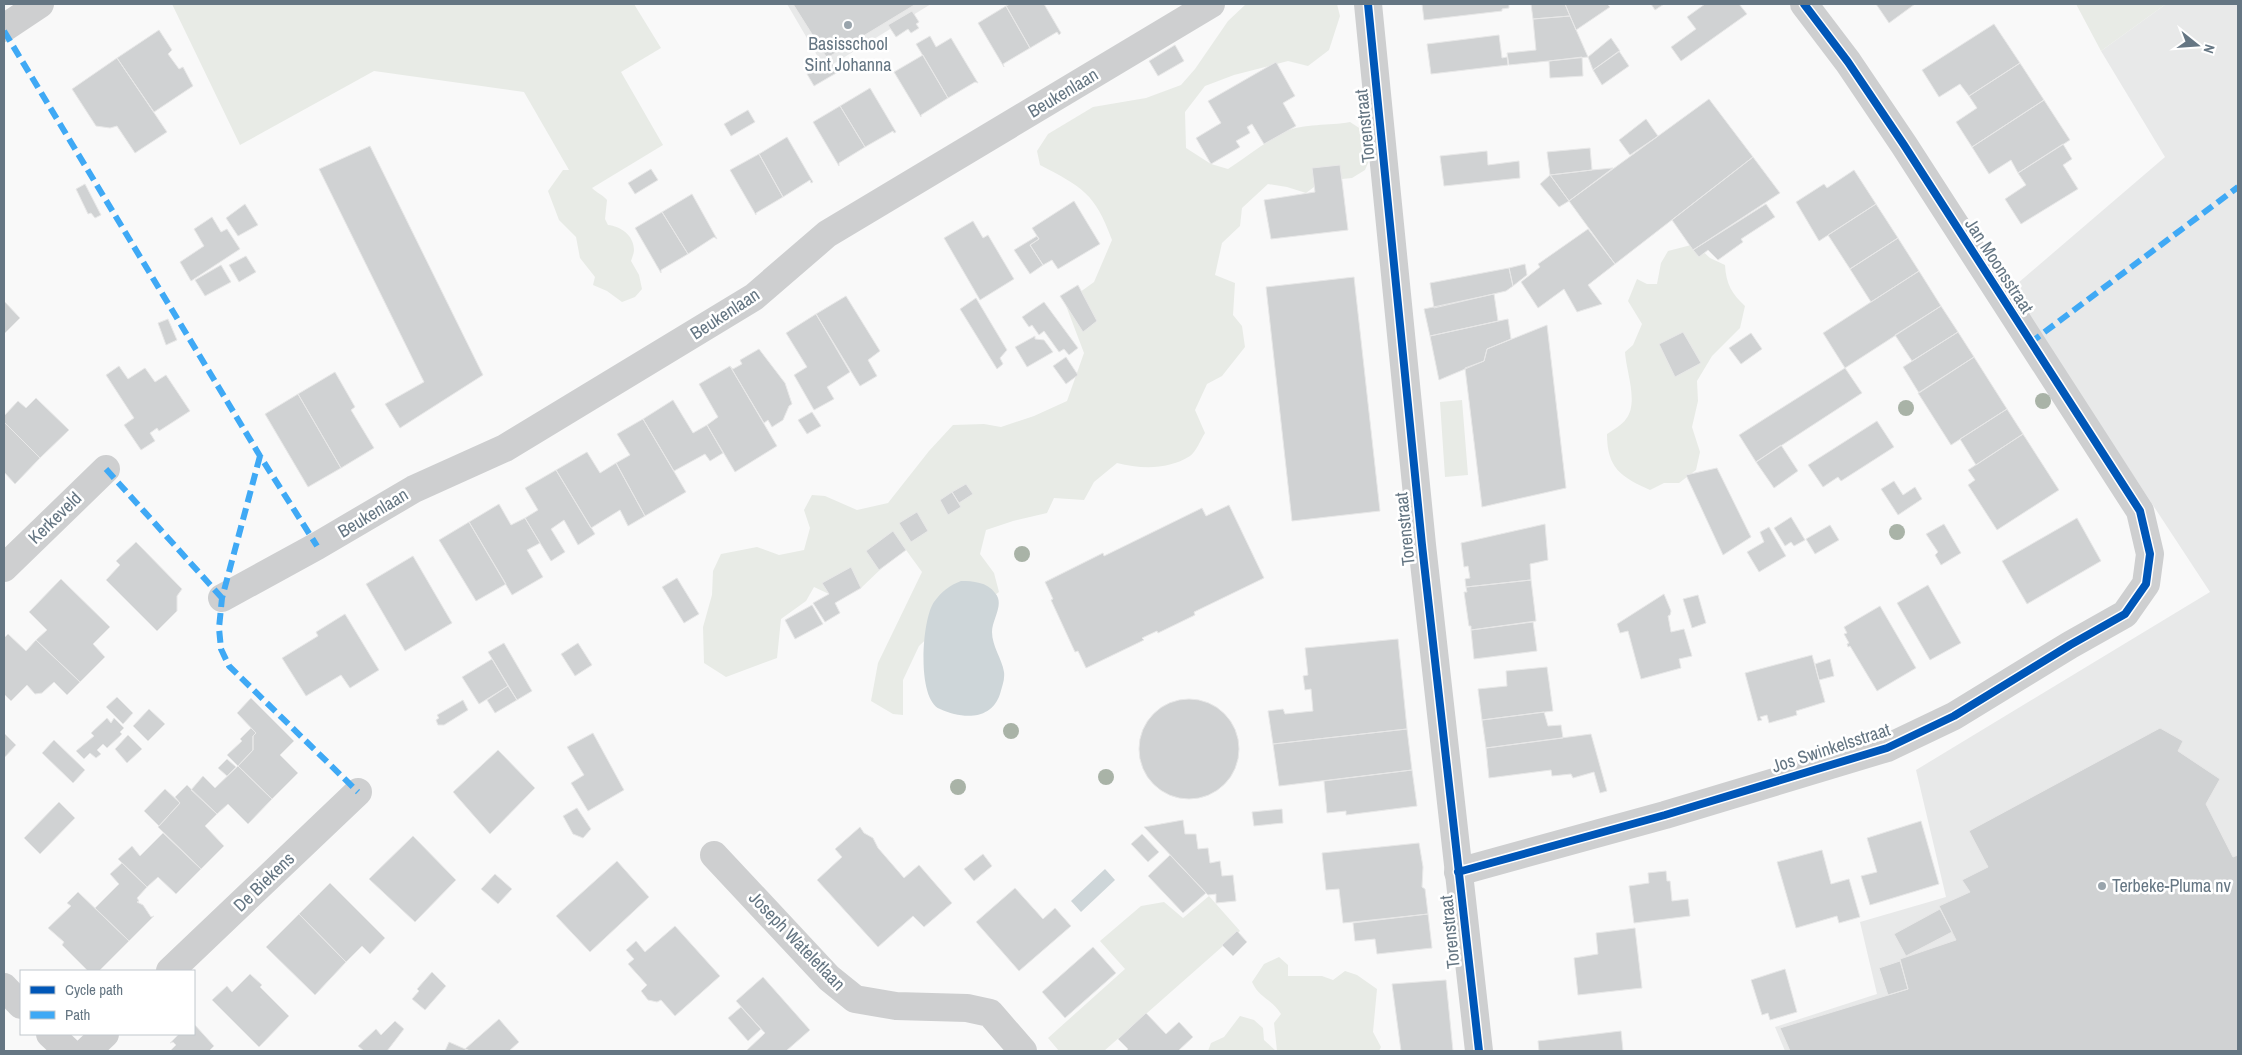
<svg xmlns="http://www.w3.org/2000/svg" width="2242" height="1055" font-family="'Archivo Narrow',sans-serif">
  <rect width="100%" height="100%" fill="#f9f9f9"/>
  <path fill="#e8e9e9" d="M787,4H931L825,69Z
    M2166,4H2238V1051H1785L1775,1027L1877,994L1860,922L1946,897L1916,770L2210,592L2011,289L2165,157L2101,51Z"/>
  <path fill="#e8ebe6" d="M172,4H634L661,48L621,72L663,145L592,188C597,193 603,195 607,200L605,219L608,225C620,226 634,235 634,250C634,253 632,258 631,261L639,275L642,289L635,297L622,302L607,291L593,285L595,277L580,258L576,237L559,220L548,191L563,170H569L524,92L374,71L240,145Z
    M1246,4H1337L1340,16L1329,50L1308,66L1288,61L1234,75L1205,86L1185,112L1186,148L1211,164L1228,169C1246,157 1265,142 1284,132C1304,123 1329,126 1350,122L1370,135L1371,156L1365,170L1352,178L1322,181L1306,193L1287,187L1268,184L1242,208L1240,226L1222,243L1215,275L1235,283L1233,315L1242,326L1245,347L1222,376L1207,384L1195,410L1205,433C1201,439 1196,452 1190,456C1168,470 1141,469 1117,463L1094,482L1084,500L1054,498L1047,513L1013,521L986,530L980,554L994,573L999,592L974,610L939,627L919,646L903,680V715L893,714L871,701L878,663L922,572L906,550L884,566L861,588L829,594L814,587L806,601L781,619L777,658L726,677L704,663L703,627L712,595L713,571L721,554L757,547L779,555L804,550L810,528L804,510L812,495L825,496L857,510L888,503L929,451L953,425L984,424L1001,427L1034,416L1067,401L1084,353L1065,303L1094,282L1112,240C1095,193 1082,187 1040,165L1037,151L1048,134L1093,107L1146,98L1181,85L1195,69L1228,21Z
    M2076,4H2166L2101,51Z
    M1695,244L1710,258L1725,265C1726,284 1732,294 1745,306L1740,328L1712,356L1697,381L1698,401L1692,427L1700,452L1696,470L1679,483H1664L1650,490C1621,477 1607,468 1607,434C1613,430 1622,425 1626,419C1639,403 1626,371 1625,352L1633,345L1642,324L1628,301L1637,279L1647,284H1657L1661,263L1668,251Z
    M1462,400L1468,475L1445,477L1440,402Z
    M1209,896L1240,931L1104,1051H1059L1048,1038L1125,969L1100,941L1141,906L1164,902L1183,918Z
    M1279,957L1288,965V976H1322L1333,980L1345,971L1357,975L1377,989L1373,1032L1381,1047L1379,1051H1277L1274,1023L1281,1014C1272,999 1259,998 1252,982L1264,964Z
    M1240,1016L1254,1020L1263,1028L1264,1040L1276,1051H1208L1211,1043L1224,1037Z"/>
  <path fill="#ced6d9" d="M961,581C973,581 987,582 995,593C1005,604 992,619 992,632C992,646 1002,659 1004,672C1005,680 1002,686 1000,694C991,721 962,719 940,709C916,699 922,619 934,602C941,592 950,585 961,581Z
    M1105,869L1115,880L1081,912L1071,901Z"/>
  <path fill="#d0d2d3" stroke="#e8e8e8" d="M793,4H916L827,58Z
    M1010,4H1044L1061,33L1059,35L1057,32L1030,48L1006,6Z
    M1422,4H1509V8L1502,9V11L1424,20Z
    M1531,4H1565L1570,16L1533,19Z
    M1565,4H1607L1610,7L1576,30Z
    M1651,4H1664L1655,10Z
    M1705,4H1739L1747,14L1681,61L1671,47L1696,29L1687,17Z
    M1876,4H1915L1889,23Z
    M1006,6L1030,48L1003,64L1004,67L978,23Z
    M912,11L919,22L916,24L919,28L911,33L908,29L896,37L888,25Z
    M1570,16L1588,57L1509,65L1507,53L1536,50L1533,19Z
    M1994,24L2020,63L1969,96L1960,84L1939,97L1922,70Z
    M159,30L172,50L168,54L179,69L183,67L193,86L154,112L117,58Z
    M1499,35L1502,58L1507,57L1508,65L1431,74L1427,44Z
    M930,36L936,47L951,38L978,83L975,82L948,98L916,44Z
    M1611,38L1620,51L1593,70L1588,57Z
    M1175,45L1184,61L1158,76L1149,61Z
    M1619,51L1629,66L1602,85L1593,70Z
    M923,55L948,98L921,115V117L894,72Z
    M1582,57L1583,76L1550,78L1549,61Z
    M117,58L167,132L135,153L117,126L110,128L96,126L72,89Z
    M829,60L838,72L814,86L807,74Z
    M1276,62L1295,96L1283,103L1296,126L1264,144L1252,124L1247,127L1250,133L1236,141L1240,147L1211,164L1196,138L1221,123L1208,101Z
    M2020,63L2044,100L1972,147L1956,122L1977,108L1969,96Z
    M870,88L896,132L894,133L893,131L865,147L840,106Z
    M1709,99L1753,157L1615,264L1569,201Z
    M2044,100L2070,140L2018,173L2011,160L1989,174L1972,147Z
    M840,106L865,147L839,163V166L813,122Z
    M748,110L755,122L731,136L724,124Z
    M1646,119L1658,136L1630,155L1619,140Z
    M787,137L813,182L811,183L810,180L783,197L759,154Z
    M2063,144L2072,159L2063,165L2078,189L2021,224L2005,199L2026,185L2018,173Z
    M370,146L483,375L400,428L385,404L424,382L319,169Z
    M1590,148L1592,170L1550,175L1547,152Z
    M1487,151L1488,165L1519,161L1520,178L1444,186L1440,156Z
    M759,154L783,197L756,213V215L730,170Z
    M1753,157L1780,193L1693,250L1672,220Z
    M1340,165L1348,230L1271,239L1264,200L1315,192L1312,168Z
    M1613,168L1569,201L1550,175L1592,170Z
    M651,169L658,180L635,194L628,183Z
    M1854,170L1876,204L1819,241L1796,202L1824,184L1827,188Z
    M1550,175L1569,201L1559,207L1540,184Z
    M85,184L101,215L95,218L91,213L88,214L76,189Z
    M692,194L717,239L714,237L688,254L662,212Z
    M1074,201L1100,244L1058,269L1052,260L1043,265L1030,245L1039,239L1032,228Z
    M245,204L258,225L238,236L226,218Z
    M1766,204L1775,217L1741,239L1743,242L1718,260L1708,250L1699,257L1693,250Z
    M1876,204L1898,238L1850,269L1828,235Z
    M662,212L688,254L661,270V273L635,228Z
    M212,217L221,232L227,229L240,249L191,281L180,262L204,246L194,229Z
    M973,221L983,238L988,235L1014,279L980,300L944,238Z
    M1588,229L1615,264L1588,285L1602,304L1577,312L1564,289L1538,308L1521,282L1540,267L1538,264Z
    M1037,236L1039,239L1030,245L1043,265L1030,274L1014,250Z
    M1898,238L1919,271L1871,302L1850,269Z
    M246,256L256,272L239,282L229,265Z
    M1525,264L1527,275L1513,286L1509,268Z
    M221,265L231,282L205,296L195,280Z
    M1509,268L1513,286L1506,291L1434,308L1430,283Z
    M1919,271L1941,306L1845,368L1823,333Z
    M1354,277L1380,511L1292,521L1266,287Z
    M1078,285L1097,321L1083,332L1060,296Z
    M1494,294L1498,321L1430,336L1424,309Z
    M846,296L880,351L868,360L877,376L860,386L816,314Z
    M976,298L1007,350L1000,358L1003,364L997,369L960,309Z
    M4,301L20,318L4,334Z
    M1044,302L1078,348L1069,355L1064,349L1059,352L1044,331L1039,335L1032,325L1029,327L1022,317Z
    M1941,306L1958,332L1912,361L1895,335Z
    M816,314L850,372L827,387L834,399L814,410L794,375L807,367L786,333Z
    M168,319L177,340L166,345L158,323Z
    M1508,319L1511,339L1487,349L1484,361L1439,380L1430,336Z
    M1547,325L1566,488L1482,507L1465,368L1484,361L1487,349Z
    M1683,332L1701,363L1675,377L1659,344Z
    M1958,332L1974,357L1919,393L1903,367Z
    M1751,333L1762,349L1741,364L1729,348Z
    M1035,336V339L1044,340L1053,352L1027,367L1015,347Z
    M759,349L785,383L792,404L789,406L783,420L772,427L768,420L764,423L730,366L733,369L742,364L740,360Z
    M1066,357L1078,375L1066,384L1053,366Z
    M1974,357L2007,409L1951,445L1918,393Z
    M119,366L128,379L145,368L155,382L166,375L190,411L159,431L157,428L150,433L155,441L141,450L124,425L134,418L106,375Z
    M730,366L777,446L735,472L707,425L718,417L699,384Z
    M1845,368L1862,393L1756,462L1739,435Z
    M335,372L355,407L351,410L374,448L341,468L298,394Z
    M298,394L341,468L308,487L265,414Z
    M36,398L69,430L40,458L4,422V416L18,401L26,408Z
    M673,400L693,433L707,425L723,453L710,461L705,454L674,471L643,419Z
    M2007,409L2023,434L1976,465L1960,439Z
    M812,412L821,426L807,434L798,420Z
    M643,419L686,492L645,516L616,463L630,455L617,434Z
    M1877,421L1894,447L1841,481L1838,477L1823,487L1808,465Z
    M4,422L40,458L15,484L4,472Z
    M2023,434L2059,490L1997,530L1968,485L1975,480L1968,470Z
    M1781,445L1798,471L1774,488L1756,462Z
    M587,452L600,473L616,463L645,516L628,526L620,510L591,528L556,470Z
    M1717,468L1751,537L1723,555L1686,475Z
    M556,470L595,534L578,545L564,520L551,529L565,552L551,561L525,518L538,510L525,488Z
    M1894,481L1903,495L1915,487L1922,499L1898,515L1881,489Z
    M966,484L973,494L959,503L952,492Z
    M952,492L961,507L948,515L940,500Z
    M499,504L511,525L525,518L540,543L527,550L543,577L512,595L469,522Z
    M1229,505L1264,578L1194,612L1195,615L1158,633L1157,631L1142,638L1144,640L1086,668L1078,651L1075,652L1051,600L1053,599L1045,582L1103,553L1104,556L1202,508L1206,516Z
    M917,512L928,531L911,542L899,523Z
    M1791,517L1805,540L1794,546L1791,542L1785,546L1774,528Z
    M2077,518L2101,561L2027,604L2002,561Z
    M469,522L506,584L476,601L439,540Z
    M1545,524L1548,560L1530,564L1531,580L1466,587L1465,579L1470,578L1468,566L1464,567L1461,543Z
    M1944,524L1961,553L1941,565L1935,555L1938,552L1926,534Z
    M1830,525L1839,540L1815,554L1806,539Z
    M1769,527L1786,556L1759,572L1747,552L1764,542L1760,532Z
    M893,531L906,550L879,570L866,551Z
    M136,542L182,589L177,596V611L157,631L106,580L120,565L116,561Z
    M413,556L452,623L405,651L366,584Z
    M851,567L861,588L835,603L840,613L825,622L813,603L829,594L822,583Z
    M677,578L699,614L684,623L662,587Z
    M61,579L110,627L93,644L105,657L80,682L36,640L47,630L29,612Z
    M1531,580L1536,621L1471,630V626H1469L1464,592H1467L1466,587Z
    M1928,585L1961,643L1930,660L1897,603Z
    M1664,594L1671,611L1670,615L1668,616L1671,632L1684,629L1692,656L1679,659L1681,668L1641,679L1628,631L1620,633L1617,624Z
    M1698,595L1706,623L1692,628L1683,599Z
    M812,605L823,624L795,639L785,620Z
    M1880,606L1916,668L1877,691L1850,646L1848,647L1847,644L1849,643L1844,634L1847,633L1844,627Z
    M345,614L379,670L350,688L341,675L306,696L282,658L318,636L316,632Z
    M1533,622L1537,651L1474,659L1471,630Z
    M8,634L26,651L36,640L80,682L67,695L54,682L42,693L35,694L27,685L11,701L4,694V638Z
    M1398,639L1407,729L1273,744L1268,711L1283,709L1285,714L1313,711L1311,689L1305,690L1303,676L1308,675L1305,648Z
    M504,643L532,691L517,700L488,652Z
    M578,643L592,665L575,676L561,654Z
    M1812,655L1825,702L1796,711L1797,715L1769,723L1767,715L1760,717L1762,720L1758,721L1745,673Z
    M492,659L508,686L479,704L462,677Z
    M1830,659L1834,676L1819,680L1815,664Z
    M1547,667L1553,711L1482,720L1478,689L1507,686L1506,671Z
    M508,686L517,700L495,713L487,700Z
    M117,697L133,713L123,724L106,707Z
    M251,698L294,741L280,755L298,773L272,799L238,766L253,750V736L256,733L237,713Z
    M1139 749a50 50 0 1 1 100 0a50 50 0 1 1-100 0Z
    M463,700L468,710L444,725H438L436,720L439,718L437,715Z
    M149,709L165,724L148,741L133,726Z
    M1544,712L1548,726L1561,725L1563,738L1486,748L1482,720Z
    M107,718L111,723L114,718L124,728L120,732L122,734L107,748L103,744L97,750L101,754L96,758L90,753L84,759L76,751L94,736L91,733Z
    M251,728L256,733L253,736V750L238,766L227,755L242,741L240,739Z
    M2160,728L2183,741L2178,751L2220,779L2206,804L2233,857L2238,855V1051H1790L1780,1028L1908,989L1900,959L1956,940L1939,906L1970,892L1962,880L1988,867L1969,831Z
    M1407,729L1412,770L1279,786L1273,744Z
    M4,733L16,745L4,758Z
    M593,733L624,790L588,811L571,783L584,775L567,747Z
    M1591,734L1607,791L1600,793L1594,772L1573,778L1571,774L1552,776L1551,770L1489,778L1486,748Z
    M128,735L142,749L127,763L115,749Z
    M54,740L85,770L73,783L42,753Z
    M498,750L535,788L490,834L453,792Z
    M227,759L236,767L227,776L218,768Z
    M238,766L272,799L248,824L228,804L217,814L191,790L203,776L215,788Z
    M1412,770L1417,806L1346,815V811L1327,813L1324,781Z
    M187,785L217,814L205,826L224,846L201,869L158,827L180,803L175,797Z
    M165,789L180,803L159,826L144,811Z
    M59,802L75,818L40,854L24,838Z
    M577,808L591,829L583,838L573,834L563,816Z
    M1282,809L1283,823L1254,826L1252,812Z
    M1183,820L1185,834H1196L1198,849L1208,848L1210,863L1220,861L1222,876L1233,875L1236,901L1216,903V894L1208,895L1144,827Z
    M1921,821L1939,884L1870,905L1861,876L1877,872L1867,838Z
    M860,827L864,833L873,838L878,848L904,878L919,865L952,903L924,927L913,916L878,947L817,880L842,857L835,849Z
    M163,833L201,869L176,894L158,877L147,887L118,859L132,846L140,856Z
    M1142,834L1159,852L1148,862L1131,844Z
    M413,836L456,880L415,922L369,879Z
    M1419,843L1423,867L1422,887L1425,889L1428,914L1343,923L1339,889L1326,890L1322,853Z
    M1822,850L1831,884L1849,879L1860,917L1839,923L1837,916L1796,928L1777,862Z
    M983,854L992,866L974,881L964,869Z
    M1170,855L1206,893L1183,913L1148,876Z
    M617,861L649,897L590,952L556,916Z
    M122,863L147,887L137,898L139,901L137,902L143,905L151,917L154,916L129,941L95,908L119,884L110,874Z
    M1666,871L1667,881H1670L1672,901L1688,899L1690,916L1634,923L1629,886L1649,883L1648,873Z
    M495,874L512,889L498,904L481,889Z
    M330,883L385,938L370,954L362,946L346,962L299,914Z
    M1015,888L1043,919L1055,908L1071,926L1019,971L976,922Z
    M78,892L129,941L99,971H88L62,945L64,942L48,928L71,906L67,903Z
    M1940,909L1952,932L1906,956L1894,934Z
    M299,914L346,962L315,995L266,947Z
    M1428,914L1432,948L1377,954L1375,939L1355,941L1353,923Z
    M675,926L720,976L675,1016L661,1000L657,1002L648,1000L641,991L647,985L628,964L634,959L626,950L636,941L645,952Z
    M1635,928L1642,988L1578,995L1574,958L1598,954L1596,933Z
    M1237,931L1247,942L1233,956L1222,945Z
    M1093,947L1116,973L1065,1018L1042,992Z
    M1900,961L1908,989L1888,995L1879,968Z
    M1785,969L1797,1012L1770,1020L1768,1013L1762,1015L1751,980Z
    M432,972L446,986L425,1010L412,999L419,991L417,989Z
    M250,974L262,985L260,987L289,1016L259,1047L212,1000L227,986L232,992Z
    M763,977L810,1030L786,1051H746L765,1033L736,1001Z
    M1446,980L1453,1051H1401L1392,984Z
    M741,1007L761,1029L748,1041L728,1018Z
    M1146,1013L1166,1034L1179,1022L1193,1037L1178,1051H1126L1128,1049L1118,1039Z
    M499,1019L519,1042L509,1051H470L465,1049Z
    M395,1021L404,1029L387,1051H364L358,1046L376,1029L381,1035Z
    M194,1024L214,1046L209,1051H170L176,1045L173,1042L170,1043L179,1034H194Z
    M1621,1031L1623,1051H1539L1538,1041Z
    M449,1042L465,1049L470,1051H445Z"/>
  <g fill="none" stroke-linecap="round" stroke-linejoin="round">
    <path stroke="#cecfd0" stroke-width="28" d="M4,28L40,4
      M4,568L106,469
      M222,598L317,546L414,489L505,448L754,297L827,234L1211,4
      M714,855L829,978L855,999L896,1006L967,1008L990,1013L1023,1051
      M1458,872L1665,815L1887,748L1954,716L2070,645L2125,614L2146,584L2150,554L2140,511L1904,145L1848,62L1804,4
      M170,971L358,792
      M4,987L21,1005
      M50,1034L68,1051
      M87,1051L105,1034"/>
    <path stroke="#cecfd0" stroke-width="28" d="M1368,4L1422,545L1479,1051"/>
    <path stroke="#3fa9f5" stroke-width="6" stroke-dasharray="12 6" stroke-linecap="butt" d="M4,31L260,456L317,546
      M2030,343L2238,187
      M260,456L222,598L219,628L221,649L229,666L358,792
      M106,469L222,598"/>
    <g stroke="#fff" stroke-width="11">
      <path id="cycleway" d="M1368,4L1422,545L1479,1051
        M1458,872L1665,815L1887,748L1954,716L2070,645L2125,614L2146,584L2150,554L2140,511L1904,145L1848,62L1804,4"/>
    </g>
    <use href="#cycleway" stroke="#0057b8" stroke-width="8"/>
  </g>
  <g fill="#a9b3a7">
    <circle cx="2043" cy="401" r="8"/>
    <circle cx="1906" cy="408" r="8"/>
    <circle cx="1897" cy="532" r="8"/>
    <circle cx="1022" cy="554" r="8"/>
    <circle cx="1011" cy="731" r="8"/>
    <circle cx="1106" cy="777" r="8"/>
    <circle cx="958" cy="787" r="8"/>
  </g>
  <g fill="#99a4ac" stroke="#fff" stroke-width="2">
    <circle cx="848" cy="25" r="5"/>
    <circle cx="2102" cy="886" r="5"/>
  </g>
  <g text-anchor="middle" stroke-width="5" stroke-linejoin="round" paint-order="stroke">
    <g font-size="18" fill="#657683" stroke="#fff">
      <text x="848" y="50">Basisschool<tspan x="848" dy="21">Sint Johanna</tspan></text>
      <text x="2112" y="892" text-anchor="start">Terbeke-Pluma nv</text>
    </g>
    <g font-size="18" fill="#657683" stroke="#fff">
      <text transform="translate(1063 93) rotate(-31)" y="6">Beukenlaan</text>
      <text transform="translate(1365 126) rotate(-96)" y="6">Torenstraat</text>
      <text transform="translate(1999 266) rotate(57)" y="6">Jan Moonsstraat</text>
      <text transform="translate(725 314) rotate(-33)" y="6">Beukenlaan</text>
      <text transform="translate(373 513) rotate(-31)" y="6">Beukenlaan</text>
      <text transform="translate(55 518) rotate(-44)" y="6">Kerkeveld</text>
      <text transform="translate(1405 529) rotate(-96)" y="6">Torenstraat</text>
      <text transform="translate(1831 748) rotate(-18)" y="6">Jos Swinkelsstraat</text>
      <text transform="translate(264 882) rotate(-44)" y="6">De Biekens</text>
      <text transform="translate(1450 932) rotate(-96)" y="6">Torenstraat</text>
      <text transform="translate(797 941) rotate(46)" y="6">Joseph Wateletlaan</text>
    </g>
  </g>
  <rect width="2242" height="1055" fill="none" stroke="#657683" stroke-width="10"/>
  <rect x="20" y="970" width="175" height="65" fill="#ffffff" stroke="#c1c8cd"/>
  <rect x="30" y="986" width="25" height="8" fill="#0057b8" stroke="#c1c8cd"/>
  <text x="65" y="995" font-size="15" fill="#657683">Cycle path</text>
  <rect x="30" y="1011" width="25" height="8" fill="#3fa9f5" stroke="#c1c8cd"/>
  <text x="65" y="1020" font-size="15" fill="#657683">Path</text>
  <g transform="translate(2197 45) rotate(107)" stroke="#ffffff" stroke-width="4" paint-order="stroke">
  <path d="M0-4L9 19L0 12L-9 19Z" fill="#657683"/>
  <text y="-8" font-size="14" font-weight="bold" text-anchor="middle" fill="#657683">N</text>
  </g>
</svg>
